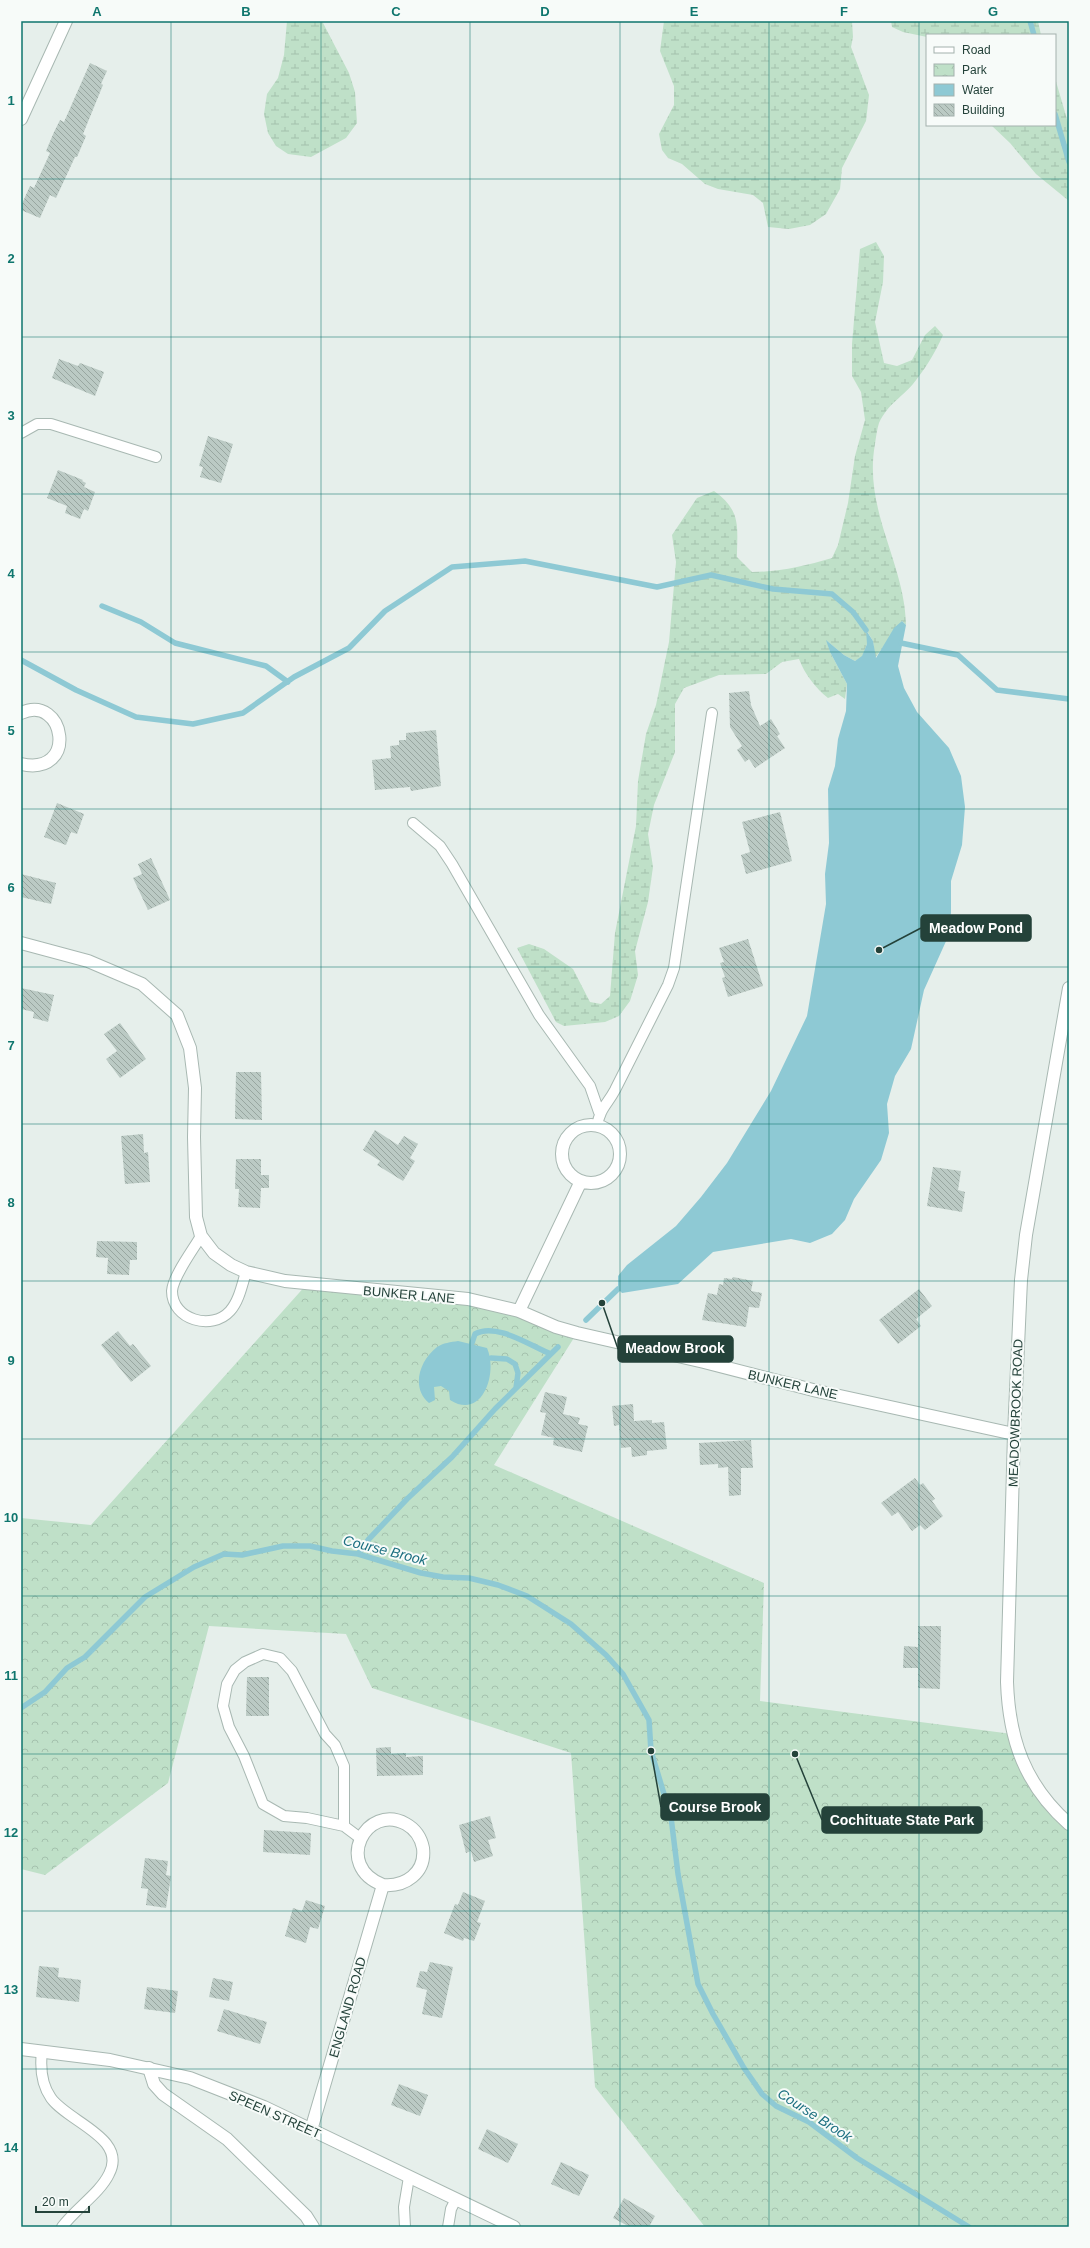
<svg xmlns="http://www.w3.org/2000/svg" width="1090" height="2248" font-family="Arial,sans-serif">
  <defs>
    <pattern id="wetland-marsh" width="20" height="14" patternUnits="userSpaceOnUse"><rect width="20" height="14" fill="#bfe0c8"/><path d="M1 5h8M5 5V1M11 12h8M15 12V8" fill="none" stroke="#a4c1ad"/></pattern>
    <pattern id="park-crowns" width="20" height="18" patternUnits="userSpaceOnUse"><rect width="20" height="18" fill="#bfe0c8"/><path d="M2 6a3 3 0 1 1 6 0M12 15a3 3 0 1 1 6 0" fill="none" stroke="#a4c1ad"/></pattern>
    <pattern id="building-back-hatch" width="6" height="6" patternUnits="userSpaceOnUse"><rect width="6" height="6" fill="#bbcac4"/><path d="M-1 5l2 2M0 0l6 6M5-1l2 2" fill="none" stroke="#98a6a0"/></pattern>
  </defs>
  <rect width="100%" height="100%" fill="#e6efeb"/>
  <path fill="url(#wetland-marsh)" d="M287,21H322L349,73L355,92L357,123L346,138L311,157L288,154L276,146L268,133L264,114L267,94L278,78L284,55Z
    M664,21H852L853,37L851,47L869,95L866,121L842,168L840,189L826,214L810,225L789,229L768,227L763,203L753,195L718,189L705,184L682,164L668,158L662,150L659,134L674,105V86L660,51Z
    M891,21H1038L1041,35H927V37L903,32L892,27Z
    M1055,78L1069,126V201L1036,174L1010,143L991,125H1055Z
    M876,242L884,256L883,282L875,322L884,363L897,366L912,360L925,335L935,326L943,335C935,353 925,369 913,384C900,399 888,404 879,423C877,429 876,437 875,444C863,510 905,563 906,625L902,621L875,658L873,641L867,631V644L862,657L855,661L844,655L827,641L830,652L847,684L845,699L838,694L828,698C817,690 804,673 799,659L782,662L766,674L719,675L684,688L675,704V752L654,805L648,834L653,867L648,902L635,951L638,975L630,1001L619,1016L605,1022L564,1026L556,1022L517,948L529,944L544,949L573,969L590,1002L601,1004L610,996L615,933L636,826L638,781L646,734L656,705L669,642L676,562L672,535L697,498L714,491C742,511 737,527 737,557L752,572C779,572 805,566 832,558L838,545L848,503L855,456L865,420L861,392L852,376V344L860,249Z"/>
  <path fill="url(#park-crowns)" d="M307,1284L468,1299L577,1333L494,1465L764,1583L760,1701L1012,1734L1019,1756L1069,1824V2227H705L595,2087L571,1753L372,1688L346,1634L209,1626L168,1783L45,1875L21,1869V1518L91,1525Z"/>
  <path fill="#8ec9d4" d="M902,621L906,625L898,666L904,688L917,712L949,748L961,776L965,807L962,845L951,881V913L947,939L924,990L911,1049L895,1076L887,1104L889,1133L881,1160L854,1199L845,1220L832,1234L810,1243L791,1239L713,1252L678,1284L622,1293L618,1289V1276L627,1265L676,1226L701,1197L727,1163L771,1091L807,1016L826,904L825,874L829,843L828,789L835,766L838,739L846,711L847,684L830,652L826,640L844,655L855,661L862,656L867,644L866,630L873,641L876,658L894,628Z
    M458,1341L487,1348C498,1372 483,1421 450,1400L449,1391L441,1386L434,1387L435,1400L429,1403C411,1388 419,1361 437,1347C443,1343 451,1342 458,1341Z"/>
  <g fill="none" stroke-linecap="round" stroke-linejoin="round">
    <path stroke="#8ec9d4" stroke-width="5.5" d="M1030,21L1034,35
      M1055,114L1069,162
      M102,606L141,622L175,643L266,666L288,682
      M901,643L958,655L997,690L1069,699
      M21,660L76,690L136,717L193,724L243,713L294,677L349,648L385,611L452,567L525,561L657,587L711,575L773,589L832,594L853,612L866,630
      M586,1320L618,1289
      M472,1343L475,1334C496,1322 531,1346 551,1354
      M491,1358L507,1359L515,1364L518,1373L516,1388
      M358,1554L368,1540L407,1499L452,1457L495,1409L558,1347
      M21,1708L45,1692L67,1668L85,1657L145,1597L194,1567L224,1554L242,1555L283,1546H310L332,1551L358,1554L421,1573L443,1577L469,1578L498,1585L527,1596L571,1624L606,1655L623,1674L649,1720L651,1751L671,1817L678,1874L698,1984L713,2014L744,2068L762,2094L776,2106L809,2122L857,2158L969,2227"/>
  </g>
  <path fill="url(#building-back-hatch)" d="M90,63L107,71L101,84L103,85L83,134L86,136L77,157H75L56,198L50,195L40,218L21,210V206L30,186L34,188L50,153L46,151L54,132L60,120L64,122Z
    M59,359L78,366L80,363L104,372L95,396L52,378Z
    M208,436L233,444L221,483L200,477L203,467L199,466Z
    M58,470L83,480L82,481L86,483L84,487L95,492L88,511L84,509L80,519L65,513L67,506L47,498Z
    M749,691L751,705L760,726L771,719L780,734L777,736L785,748L755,768L749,759L745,762L737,750L742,746L730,727L729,693Z
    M436,730L441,786L411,791L410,787L375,790L372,760L391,758L390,746L399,745V740H406V733Z
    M57,803L84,814L77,834L71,832L66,845L44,837Z
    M780,812L792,861L746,874L741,855L750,852L742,822Z
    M151,858L170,900L148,910L133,878L142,874L138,864Z
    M21,874L56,883L51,904L21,897Z
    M748,939L763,986L728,997L722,978L725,977L720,963L724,962L719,948Z
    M21,988L54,995L48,1022L33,1018L34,1012L21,1009Z
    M120,1023L146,1059L120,1078L106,1059L117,1051L104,1034Z
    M236,1072H261L262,1120L235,1119Z
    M375,1130L398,1145L404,1136L418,1144L410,1158L415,1161L403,1181L377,1165L380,1161L363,1150Z
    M143,1134L144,1153L148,1152L150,1182L125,1184L121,1136Z
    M236,1159H261V1175H269V1188H261L260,1208L238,1207L239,1189H235Z
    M933,1167L961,1171L958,1190L965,1192L962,1212L927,1206Z
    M97,1241L137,1242V1260H130L129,1275L107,1274L108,1258L96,1257Z
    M733,1277L753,1281L751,1291L762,1293L759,1308L749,1307L746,1327L702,1320L708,1293L717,1295L719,1284L723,1285L724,1278L732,1279Z
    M919,1289L932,1306L916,1319L921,1326L898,1344L879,1320Z
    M118,1331L130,1346L133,1344L151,1366L131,1382L101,1345Z
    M545,1392L567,1397L563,1414L580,1418L578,1424L588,1426L582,1452L553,1445L554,1438L541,1435L546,1413L540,1412Z
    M633,1404L634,1421L652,1420V1423L664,1422L667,1449L647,1451V1455L632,1457L631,1447L621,1448L619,1425L614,1426L612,1406Z
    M751,1440L753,1468H741V1495L729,1496L728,1467L718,1468V1464L700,1465L699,1443Z
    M915,1478L920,1485L923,1483L935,1499L932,1501L943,1516L925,1530L920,1525L912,1531L898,1512L892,1516L881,1503Z
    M918,1626H941L940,1689L918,1688V1668H903L904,1646L918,1647Z
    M247,1677H269V1716H246Z
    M391,1747V1754L406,1753V1757L423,1756V1775L377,1776L376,1748Z
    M490,1816L496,1838L488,1840L493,1856L474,1862L471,1851L466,1853L459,1825Z
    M264,1830L311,1833L310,1855L263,1852Z
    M145,1858L168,1861L166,1875L171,1876L166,1908L146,1905L148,1889L141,1888Z
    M463,1892L485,1901L477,1922L481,1923L474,1941L464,1938L463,1941L444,1933L455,1904L458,1905Z
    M306,1900L325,1906L318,1929L310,1927L306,1943L285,1936L293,1908L302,1911Z
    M430,1962L453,1967L442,2018L422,2014L427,1990L416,1987L420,1971L427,1972Z
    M39,1966L59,1968L58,1977L81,1980L79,2002L36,1997Z
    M213,1978L233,1982L229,2001L209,1997Z
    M147,1987L178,1991L175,2013L144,2009Z
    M224,2009L267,2022L260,2044L217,2031Z
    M399,2084L428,2095L420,2116L391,2105Z
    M487,2129L518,2144L508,2163L478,2149Z
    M561,2162L589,2175L579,2196L551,2184Z
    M624,2198L655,2216L649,2227H630L613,2218Z"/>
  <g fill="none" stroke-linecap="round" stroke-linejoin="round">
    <g stroke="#a8b8b2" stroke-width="12">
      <path id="service" d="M21,433L37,424H51L156,457
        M413,823L440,846L452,864L539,1015L590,1086L599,1112
        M597,1126C600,1108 607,1105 615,1090L668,985L674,968L712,713
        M201,1236C193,1250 173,1276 172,1291C172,1320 212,1331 230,1311C239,1301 242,1285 246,1272
        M344,1826V1766L335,1745L325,1734L292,1671L280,1658L263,1654L245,1662L235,1670L227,1684L223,1706L229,1727L244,1756L263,1804L284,1816L307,1818L344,1826L360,1838
        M42,2051C40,2068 41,2084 51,2098C68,2122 128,2138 109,2174C100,2193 75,2209 62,2227
        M405,2227L404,2207L409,2177
        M448,2227L451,2209L456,2199"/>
    </g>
    <g stroke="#a8b8b2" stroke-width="14">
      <path id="minor" d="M21,119L66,21
        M21,713C65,693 79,777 21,764
        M21,943L88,961L142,984L177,1015L190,1048L195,1088L194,1137L196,1217L201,1236L214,1253L231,1265L246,1272L285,1281L468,1299L519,1311L556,1327L577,1333L704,1362L817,1391L1014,1434
        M1069,988L1026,1235L1021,1280L1014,1434L1007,1682C1009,1740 1025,1785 1069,1824
        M562 1154a29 29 0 1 1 58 0a29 29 0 1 1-58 0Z
        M519,1311L581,1181
        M149,2068L154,2084L163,2094L227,2139L306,2216L313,2227
        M311,2130L383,1885C405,1887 426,1873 423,1848C421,1838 415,1829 406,1824C366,1802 333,1866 383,1885"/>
    </g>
    <g stroke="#a8b8b2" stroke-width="14">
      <path id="tertiary" d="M21,2049L110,2060L190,2078L264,2107L514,2227"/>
    </g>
    <use href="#service" stroke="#fff" stroke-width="10"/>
    <use href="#minor" stroke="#fff" stroke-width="12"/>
    <use href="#tertiary" stroke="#fff" stroke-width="12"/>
  </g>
  <path fill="none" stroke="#0f766e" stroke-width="1" stroke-opacity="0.55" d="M171,21V2227M321,21V2227M470,21V2227M620,21V2227M769,21V2227M919,21V2227M21,179H1069M21,337H1069M21,494H1069M21,652H1069M21,809H1069M21,967H1069M21,1124H1069M21,1281H1069M21,1439H1069M21,1596H1069M21,1754H1069M21,1911H1069M21,2069H1069"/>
  <g text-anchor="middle" stroke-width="4" stroke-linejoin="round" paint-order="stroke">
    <g font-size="13" fill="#24423a" stroke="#f7fbf9">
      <text transform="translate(409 1294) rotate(5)" y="5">BUNKER LANE</text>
      <text transform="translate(793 1384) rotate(13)" y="5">BUNKER LANE</text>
      <text transform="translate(1015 1413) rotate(-88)" y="5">MEADOWBROOK ROAD</text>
      <text transform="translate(347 2007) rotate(-74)" y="5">ENGLAND ROAD</text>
      <text transform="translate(275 2114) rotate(24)" y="5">SPEEN STREET</text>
    </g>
    <g font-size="14" font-style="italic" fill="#1c6f80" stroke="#f7fbf9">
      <text transform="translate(385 1550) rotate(14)" y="5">Course Brook</text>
      <text transform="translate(815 2115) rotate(33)" y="5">Course Brook</text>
    </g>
  </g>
  <path fill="none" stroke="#24423a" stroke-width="1.5" d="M879 950L921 928M602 1303L618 1349M651 1751L661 1807M795 1754L822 1820"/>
  <g fill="#24423a" stroke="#f7fbf9" stroke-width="1.5">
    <circle cx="879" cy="950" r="4"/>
    <circle cx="602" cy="1303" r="4"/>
    <circle cx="651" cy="1751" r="4"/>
    <circle cx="795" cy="1754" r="4"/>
  </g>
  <g fill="#24423a" stroke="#24423a" stroke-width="1.5">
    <rect x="921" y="915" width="110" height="26" rx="4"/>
    <rect x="618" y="1336" width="115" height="26" rx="4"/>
    <rect x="661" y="1794" width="108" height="26" rx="4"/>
    <rect x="822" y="1807" width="160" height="26" rx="4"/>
  </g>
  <g font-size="14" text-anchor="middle" font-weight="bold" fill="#fff">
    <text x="976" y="933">Meadow Pond</text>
    <text x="675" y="1353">Meadow Brook</text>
    <text x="715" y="1812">Course Brook</text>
    <text x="902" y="1825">Cochituate State Park</text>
  </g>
  <rect width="1090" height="2248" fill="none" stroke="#f7fbf9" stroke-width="44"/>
  <rect x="926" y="34" width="130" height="92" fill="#f7fbf9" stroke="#a3b1ad"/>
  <rect x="934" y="47" width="20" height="6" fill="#ffffff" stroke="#a3b1ad"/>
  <text x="962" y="54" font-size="12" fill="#24423a">Road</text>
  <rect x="934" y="64" width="20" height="12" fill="url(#park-crowns)" stroke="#a3b1ad"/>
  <text x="962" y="74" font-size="12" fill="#24423a">Park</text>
  <rect x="934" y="84" width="20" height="12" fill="#8ec9d4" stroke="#a3b1ad"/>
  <text x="962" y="94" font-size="12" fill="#24423a">Water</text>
  <rect x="934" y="104" width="20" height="12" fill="url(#building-back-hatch)" stroke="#a3b1ad"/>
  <text x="962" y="114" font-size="12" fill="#24423a">Building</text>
  <path d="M36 2206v6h53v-6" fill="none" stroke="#24423a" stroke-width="2"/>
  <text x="42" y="2206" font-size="12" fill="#24423a" stroke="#f7fbf9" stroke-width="3" paint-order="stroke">20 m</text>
  <rect x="22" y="22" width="1046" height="2204" fill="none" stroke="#0f766e" stroke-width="1.5"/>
  <g font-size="13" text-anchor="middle" font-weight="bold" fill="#0f766e">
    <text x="97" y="16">A</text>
    <text x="246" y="16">B</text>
    <text x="396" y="16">C</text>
    <text x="545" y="16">D</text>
    <text x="694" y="16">E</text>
    <text x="844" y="16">F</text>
    <text x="993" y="16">G</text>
    <text x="11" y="105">1</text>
    <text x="11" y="263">2</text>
    <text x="11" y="420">3</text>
    <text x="11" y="578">4</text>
    <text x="11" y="735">5</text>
    <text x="11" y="892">6</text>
    <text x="11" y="1050">7</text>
    <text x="11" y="1207">8</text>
    <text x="11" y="1365">9</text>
    <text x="11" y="1522">10</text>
    <text x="11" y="1680">11</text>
    <text x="11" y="1837">12</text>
    <text x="11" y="1994">13</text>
    <text x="11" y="2152">14</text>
  </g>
</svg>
